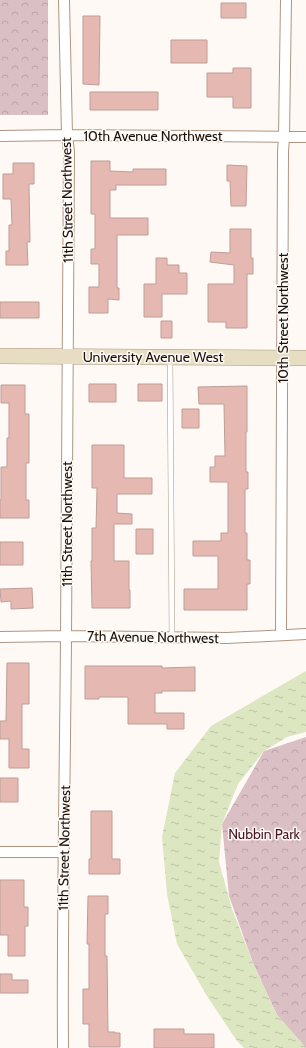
<svg xmlns="http://www.w3.org/2000/svg" width="306" height="1048" font-family="Cabin,sans-serif">
  <defs>
    <pattern id="park-crowns" width="20" height="18" patternUnits="userSpaceOnUse"><rect width="20" height="18" fill="#dabfc5"/><path d="M2 6a3 3 0 1 1 6 0M12 15a3 3 0 1 1 6 0" fill="none" stroke="#baa3a8"/></pattern>
    <pattern id="water-ripples" width="26" height="14" patternUnits="userSpaceOnUse"><rect width="26" height="14" fill="#dce6c0"/><path d="M2 4q2-2 4 0t4 0M15 11q2-2 4 0t4 0" fill="none" stroke="#bcc4a4"/></pattern>
  </defs>
  <rect width="100%" height="100%" fill="#fff9f5"/>
  <path fill="url(#park-crowns)" d="M0,0H48V115H0Z
    M306,737V1048L277,1015L253,963L229,896L222,824L264,751Z"/>
  <path fill="url(#water-ripples)" d="M306,671V732L287,737L264,751L238,784L222,824L219,862L232,909L253,963L277,1015L306,1048H244L237,1041L207,996L177,944L167,894L162,837L175,773L211,726Z"/>
  <path fill="#e5b9b1" stroke="#bf9d97" d="M221,3H246V18H221Z
    M83,16H100L99,85L83,84Z
    M171,40H207V63H171Z
    M233,68H251V108H233V97H207V73H233Z
    M90,92H158V110H90Z
    M91,161H110V171L133,172V169H166V185H116V190H110V218H148V235H117V288H119V300L108,299V313H89V287H99V264H91V249H95V214H91Z
    M13,163H34V184H29L30,242H27L28,265H6V251H9V225H12L11,199H3V174H13Z
    M227,165L247,166L246,206H231L230,181H227Z
    M230,229H251V258H253V274H247V328H226V322H208V284H234V265L210,262L211,252L230,253Z
    M156,258H167V265H179V273H187V294H162V317H144V284H156Z
    M0,302H39V318H0Z
    M161,321H172V338H161Z
    M89,384H116V402H89Z
    M138,384H162V401H138Z
    M1,385H25V414H29V463H26V500H29V518H0V500H1V467H7V438H9V403H1Z
    M247,386V432H246V472H248V489H245V533H247V560H250V584H247V610H184V589H218V556H193V541H221V533H228V482H210V467H215V456H225L224,404H199L198,387Z
    M182,409H199V428H182Z
    M92,445H124V478H152V494H117V513L132,514V524H114V561H129V590H130V608H92L91,561H92V528H96L97,488H92Z
    M136,529H153V554H136Z
    M0,542H23V565H0Z
    M32,588L33,608L11,609V601L1,602L0,589Z
    M7,663H29V704H22V749H29V768H9V739H0V721H6Z
    M85,666H162V668L195,667V691H162V693H155V713H184V729H167V724H128V697H99V699H85Z
    M0,778H18V802H0Z
    M91,811H112V859H120V874H89V859H91Z
    M0,880H24V907H28V926H25V956H8V935H0Z
    M88,896H108V914H105V956H107L108,1032H115V1033H120V1047H89V1024H83V989H89V944H87Z
    M0,974H12V980H28V993H0Z
    M154,1029H184V1034H214V1048H154Z"/>
  <g fill="none" stroke-linecap="round" stroke-linejoin="round">
    <g stroke="#af9581" stroke-width="6">
      <path id="lane" d="M170,359L172,638"/>
    </g>
    <g stroke="#af9581" stroke-width="12">
      <path id="street" d="M0,136L67,135L306,137
        M281,635L283,152L284,136L286,0
        M0,637L66,636L227,638L306,634
        M0,852H64
        M63,1048C62,911 65,775 66,638C67,476 68,314 69,152L67,135L64,0"/>
    </g>
    <g stroke="#af9581" stroke-width="16">
      <path id="secondary" d="M0,356L306,358"/>
    </g>
    <use href="#lane" stroke="#fff" stroke-width="5"/>
    <use href="#street" stroke="#fff" stroke-width="10"/>
    <use href="#secondary" stroke="#e6ddc2" stroke-width="15"/>
  </g>
  <g text-anchor="middle" stroke-width="3" stroke-linejoin="round" paint-order="stroke">
    <g font-size="14" fill="#1a110a" stroke="#fff9f5">
      <text x="153" y="141">10th Avenue Northwest</text>
      <text transform="translate(67 200) rotate(-91)" y="5">11th Street Northwest</text>
      <text transform="translate(283 318) rotate(-90)" y="5">10th Street Northwest</text>
      <text x="153" y="362">University Avenue West</text>
      <text transform="translate(67 524) rotate(-90)" y="5">11th Street Northwest</text>
      <text transform="translate(153 637) rotate(1)" y="5">7th Avenue Northwest</text>
      <text transform="translate(64 848) rotate(-89)" y="5">11th Street Northwest</text>
    </g>
    <g font-size="14" fill="#481427" stroke="#fff9f5">
      <text x="264" y="839">Nubbin Park</text>
    </g>
  </g>
</svg>
